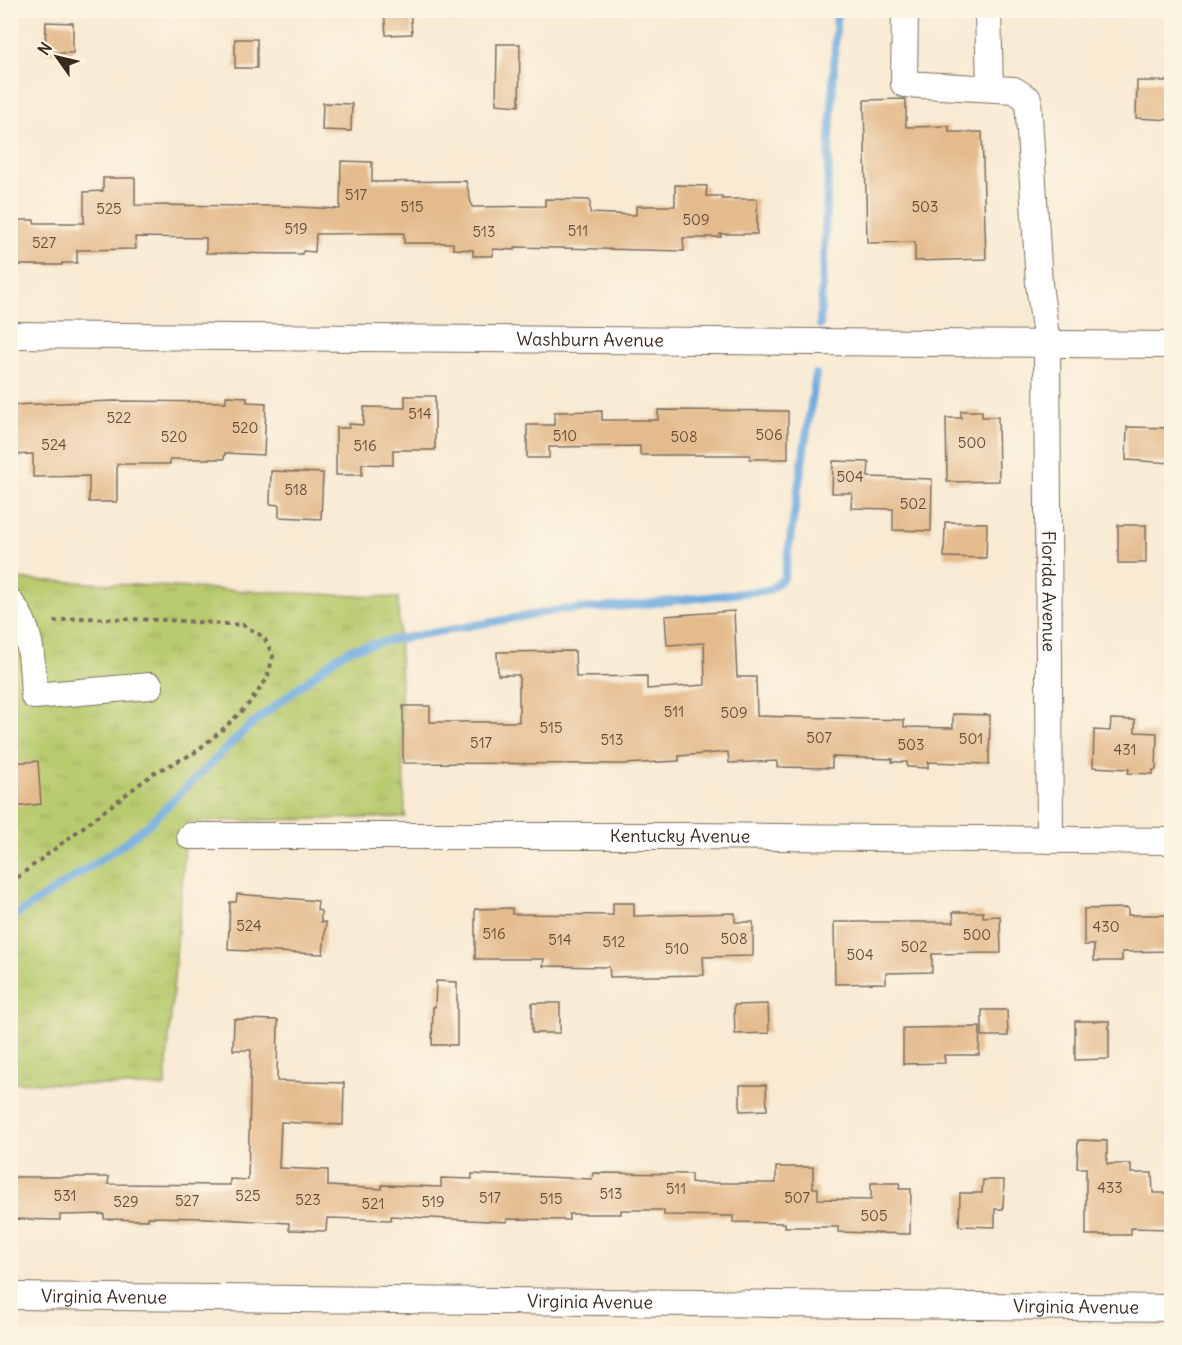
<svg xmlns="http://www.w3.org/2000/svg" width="1182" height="1345" font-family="Delius,sans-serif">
  <defs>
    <pattern id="grass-tufts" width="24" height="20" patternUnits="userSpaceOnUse" patternTransform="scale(1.5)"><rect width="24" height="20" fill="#b8cb6e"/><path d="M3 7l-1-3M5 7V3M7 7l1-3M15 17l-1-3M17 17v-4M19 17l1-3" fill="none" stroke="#9fae5f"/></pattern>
  </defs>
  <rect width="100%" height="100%" fill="#fcf5e5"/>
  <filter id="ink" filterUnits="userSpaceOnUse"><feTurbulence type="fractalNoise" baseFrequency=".0167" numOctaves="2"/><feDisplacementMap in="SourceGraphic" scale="12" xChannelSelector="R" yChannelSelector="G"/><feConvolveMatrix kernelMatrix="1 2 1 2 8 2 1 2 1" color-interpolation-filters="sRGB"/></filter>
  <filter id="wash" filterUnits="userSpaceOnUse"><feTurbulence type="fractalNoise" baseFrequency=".008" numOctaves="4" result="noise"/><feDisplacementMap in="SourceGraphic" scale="24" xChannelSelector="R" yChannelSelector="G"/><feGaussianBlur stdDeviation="1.35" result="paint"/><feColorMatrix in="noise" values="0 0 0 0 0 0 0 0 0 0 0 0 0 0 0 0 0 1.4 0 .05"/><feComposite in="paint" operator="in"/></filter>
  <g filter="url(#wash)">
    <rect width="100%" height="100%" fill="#f8ead3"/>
    <path fill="url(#grass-tufts)" stroke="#7a7a46" stroke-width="1.5" d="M10,579L398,598L405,817L187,822L165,1087L11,1082Z"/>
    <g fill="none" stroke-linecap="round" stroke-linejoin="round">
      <path stroke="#6eaadf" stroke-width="8" d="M820,325L837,10
        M10,919L118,848L149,824L247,728L337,657L351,649L387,641L559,610L627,606L769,590L784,578L816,374"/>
    </g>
    <g id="blocks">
      <path fill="#e4bb8d" d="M384,10H410L412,34L386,35Z
        M46,22L73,23V53H45Z
        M235,39H257V68H235Z
        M497,44H520L519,106L496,104Z
        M1137,81H1172V120L1136,118Z
        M906,99V127L949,126V132H982L986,259L915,261V242L867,243L864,100Z
        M323,103L352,104L351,131L322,130Z
        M341,161L372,162V182L466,181L472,207L545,206V199L590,200V213L636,215V206H675V185L707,186L706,196H722V199H757V234H720L721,237H706V238H683L684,251L515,247V250L493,249V256H473V250L453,249V243H404V233L316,234L315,252L303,251L302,254L206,253V238L135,237L136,249L77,250V263H62V265H10V220H34V223H84V192L103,191V178H135V205L278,206L340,209Z
        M226,396L247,397V402L266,403L264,455L225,453L224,459H170V464H117V502H89V476L33,477V454L10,455V405L114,401L226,402Z
        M405,396H435V450H393V465L362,464V475H336V428H349V424L363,425L364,407L405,408Z
        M658,410L788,411V459H750V455H640V446L549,447V458H527V425H554V412L602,411V420H658Z
        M961,411H982V417H998L999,481L947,482L946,418H961Z
        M1127,427L1172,428V463L1126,460Z
        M833,461L869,462L868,477L932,479L931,531L893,530V509L851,508L852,493H832Z
        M271,471L323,473L321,519L279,517V505L270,504Z
        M945,522L987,523L986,558L944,557Z
        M1118,525H1146V563H1118Z
        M734,611L737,677H756L757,716L904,720V727L953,728V714L990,715L989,764L928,762V768L907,767V762H892L893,759L832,757V768L777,767V761L729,763L728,752L679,756V761L624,764L403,763V706H430V722H519V675H498L497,652L575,651L576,677L647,676V689L705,685L704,643L667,645L665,616Z
        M1111,719L1135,720V732L1157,733L1156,770H1153V774L1128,773L1129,769L1093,767L1094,730L1110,731Z
        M38,761L41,804L12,807L10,763Z
        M237,894L318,901L317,910L321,911V922H326L323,954L228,950L230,902H236Z
        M613,903H634V916L735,913V922H753V956L703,957L704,975L651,976L610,977L609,967L543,966L544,959H475V909L512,908V914L613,915Z
        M1128,908V915H1172V951L1122,952V961H1094V945H1084V909Z
        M953,912H983V917L1000,916L1001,953L932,954V972L886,973V983L835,984L834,922H954Z
        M436,981L457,982V1045H432L433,1007H435Z
        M532,1003H560V1033H532Z
        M768,1004L769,1033L735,1034L734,1005Z
        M982,1010H1007L1008,1036H982Z
        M234,1019L278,1020L277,1081L344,1083L343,1125L281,1122L279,1168L328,1170V1186L382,1189V1185L441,1187V1178L472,1179V1174L592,1179L593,1173L691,1174V1182L698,1183H776V1167H813V1188H818V1199L871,1200V1183H900L899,1189H911L910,1234L838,1232V1227H785V1223L733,1222V1216L664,1215V1210H621V1214H569V1220L507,1219V1222L391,1216V1220L327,1218L326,1231L289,1230V1223L207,1218L148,1217V1220L104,1219V1214L60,1215V1220L10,1219V1177H109L108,1184L230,1185V1179L248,1180L251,1050H233Z
        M1075,1021H1109V1059L1075,1060Z
        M980,1027L979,1055H944L945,1063L903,1064V1028Z
        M740,1085H766L767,1110L740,1111Z
        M1078,1140L1107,1141V1164H1131V1173H1152L1153,1193H1172V1229L1131,1228V1235H1086V1168H1077Z
        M983,1180H1004L1003,1209H995V1227L959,1226L960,1193H982Z"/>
    </g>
  </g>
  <g filter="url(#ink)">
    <use href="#blocks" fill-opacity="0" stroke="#7d6d5d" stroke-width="1.5"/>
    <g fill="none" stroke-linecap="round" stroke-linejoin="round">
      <g stroke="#7d6d5d" stroke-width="28">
        <g id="minor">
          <path id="s1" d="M905,10L904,84L1014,90L1028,99L1039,284L1047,344L1050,840"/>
          <path d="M988,10L990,88"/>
          <path id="s2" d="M10,335L1172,345"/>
          <path d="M10,602C33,628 32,664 34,696L150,686"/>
          <path id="s3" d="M190,836H686L1172,841"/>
          <path id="s4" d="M10,1296L1172,1308"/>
        </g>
      </g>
      <path stroke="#7d6d5d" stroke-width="4" stroke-dasharray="4.5 4.5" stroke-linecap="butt" d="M10,883L154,773L194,753L220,732L247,706L267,679L273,656L264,637L243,625L168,620L78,618L50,622"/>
      <use href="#minor" stroke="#fff" stroke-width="26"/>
    </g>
  </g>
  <g text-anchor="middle" stroke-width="6" stroke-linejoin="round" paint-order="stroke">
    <g font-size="15" fill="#654e3a">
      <text x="356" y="200">517</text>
      <text x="412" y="212">515</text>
      <text x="925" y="212">503</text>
      <text x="109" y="214">525</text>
      <text x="696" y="225">509</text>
      <text x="296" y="234">519</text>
      <text x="578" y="236">511</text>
      <text x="484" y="237">513</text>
      <text x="44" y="248">527</text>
      <text x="420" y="419">514</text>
      <text x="119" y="423">522</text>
      <text x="245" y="433">520</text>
      <text x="769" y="440">506</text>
      <text x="565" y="441">510</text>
      <text x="174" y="442">520</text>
      <text x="684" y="442">508</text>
      <text x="972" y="448">500</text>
      <text x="54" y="450">524</text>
      <text x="365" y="451">516</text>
      <text x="850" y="482">504</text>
      <text x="296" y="495">518</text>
      <text x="913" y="509">502</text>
      <text x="674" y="717">511</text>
      <text x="734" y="718">509</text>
      <text x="551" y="733">515</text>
      <text x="819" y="743">507</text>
      <text x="971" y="744">501</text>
      <text x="612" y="745">513</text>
      <text x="481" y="748">517</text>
      <text x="911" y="750">503</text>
      <text x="1125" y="755">431</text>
      <text x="249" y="931">524</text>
      <text x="1106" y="932">430</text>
      <text x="494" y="939">516</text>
      <text x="977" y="940">500</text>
      <text x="734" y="944">508</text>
      <text x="560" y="945">514</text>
      <text x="614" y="947">512</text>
      <text x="914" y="952">502</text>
      <text x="677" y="954">510</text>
      <text x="860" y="960">504</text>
      <text x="1110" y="1193">433</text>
      <text x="676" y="1194">511</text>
      <text x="611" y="1199">513</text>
      <text x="65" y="1201">531</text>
      <text x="248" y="1201">525</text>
      <text x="490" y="1203">517</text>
      <text x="797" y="1203">507</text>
      <text x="551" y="1204">515</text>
      <text x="308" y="1205">523</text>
      <text x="187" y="1206">527</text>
      <text x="126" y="1207">529</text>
      <text x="433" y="1207">519</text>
      <text x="373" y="1209">521</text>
      <text x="874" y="1221">505</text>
    </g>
    <g font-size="18" fill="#3b2a1e" stroke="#fcf5e5">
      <text dy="6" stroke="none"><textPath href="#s2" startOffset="580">Washburn Avenue</textPath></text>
      <text dy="6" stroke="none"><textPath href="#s1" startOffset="694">Florida Avenue</textPath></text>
      <text dy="6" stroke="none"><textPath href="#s3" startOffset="490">Kentucky Avenue</textPath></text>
      <text dy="6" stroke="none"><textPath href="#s4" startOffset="94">Virginia Avenue</textPath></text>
      <text dy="6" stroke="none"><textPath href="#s4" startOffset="580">Virginia Avenue</textPath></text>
      <text dy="6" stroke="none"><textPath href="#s4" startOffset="1066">Virginia Avenue</textPath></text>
    </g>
  </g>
  <rect width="1182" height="1345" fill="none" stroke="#fcf5e5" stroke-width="36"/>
  <g transform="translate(57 57) rotate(304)" stroke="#fcf5e5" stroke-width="4.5" paint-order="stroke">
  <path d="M0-4.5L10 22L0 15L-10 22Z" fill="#3b2a1e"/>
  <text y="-9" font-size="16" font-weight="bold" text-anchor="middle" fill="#3b2a1e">N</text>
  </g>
</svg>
